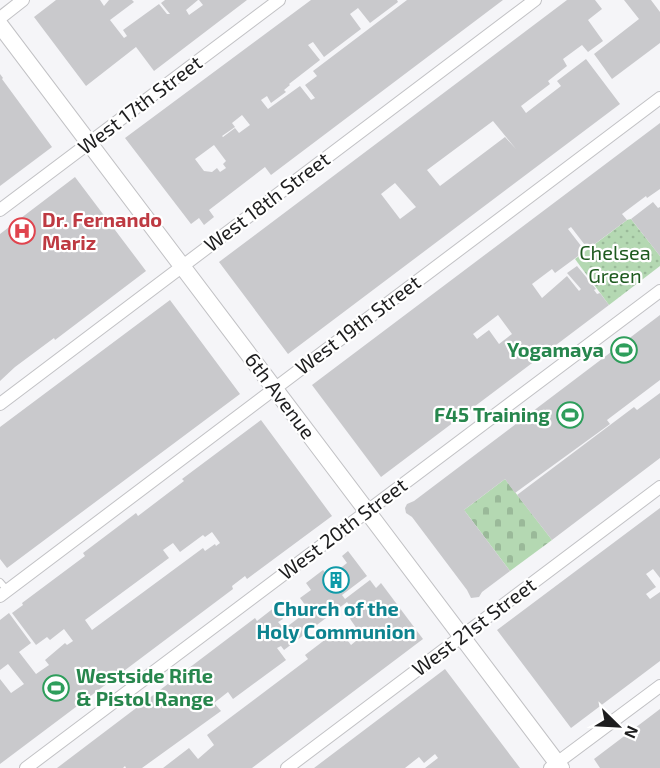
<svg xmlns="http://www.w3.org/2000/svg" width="660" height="768" font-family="'Exo 2',sans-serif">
  <defs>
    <pattern id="cemetery-stones" width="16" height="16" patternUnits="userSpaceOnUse" patternTransform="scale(1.5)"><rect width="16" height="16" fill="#b4d8b2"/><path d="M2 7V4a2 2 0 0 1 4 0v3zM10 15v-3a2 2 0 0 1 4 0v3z" fill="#9ab999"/></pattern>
    <pattern id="park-dots" width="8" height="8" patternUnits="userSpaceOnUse" patternTransform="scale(1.5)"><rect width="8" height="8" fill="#b4d8b2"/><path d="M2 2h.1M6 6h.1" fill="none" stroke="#9ab999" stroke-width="1.8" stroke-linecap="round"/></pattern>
  </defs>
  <rect width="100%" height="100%" fill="#f5f5f8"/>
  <path fill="url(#cemetery-stones)" d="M505,479L552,540L510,571L464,510Z"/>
  <path fill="url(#park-dots)" d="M631,219L660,256V266L609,305L575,259L627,220Z"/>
  <path fill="#c9c9cc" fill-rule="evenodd" d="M56,0H100L104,6L109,0H132L134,2L110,20L124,38L127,36L123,30L159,4L167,14H170L161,3L165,0H198L186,10L189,15L203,5L199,0H247L154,71L136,47L86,86L34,17Z
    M311,0H397L398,2L370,23L358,8L350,14L361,29L324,57L313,42L308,45L320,60L289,84L290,85L284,90L286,92L271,103L267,96L261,100L268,109L300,86L311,100L315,98L305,85L317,76L313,71L407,0H503L271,175L265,167L209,210L214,217L204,225L199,218L191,224L125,138ZM242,115L250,125L239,133L235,128L223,137L222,136L235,127L232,123ZM214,145L226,161L223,164L226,168L220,172L217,168L212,172L204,171L195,159Z
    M567,0H595L602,9L588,20L603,41L588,52L582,45L563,59L567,66L548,81L550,84L521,106L526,113L561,86L557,81L586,59L620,104L288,354L219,262ZM493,121L516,149L505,137L440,186L427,170ZM395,183L416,207L400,219L381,194Z
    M624,0H651L660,12V43L612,79L594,54L639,19Z
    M0,74L3,78L2,79L52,147L0,186Z
    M660,123V189L647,198L646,196L622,214L627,220L588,249L571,227L568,229L585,251L555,273L552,269L532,284L542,298L567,276L579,291L581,289L567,273L577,266L596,289L594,290L597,294L600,293L609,305L381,477L312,385ZM498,315L512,334L499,344L489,330L477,339L473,334Z
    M75,177L146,271L55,340L54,338L15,367L0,381V234Z
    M653,202L658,208L660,207V256L631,219Z
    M170,300L240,394L7,568L0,559V427Z
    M660,315V380L607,420L610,424L515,493L505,479L464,510L510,571L482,592L479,597L471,598L467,590L412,517L406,513L405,508L407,504L414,501Z
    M660,393V458L552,540L517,495L634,407L637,410Z
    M261,420L332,516L247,579L245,576L232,586L233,589L0,764V679L11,693L24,684L8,664L0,670V620L9,613L31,643L19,652L36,674L49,665L45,660L65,643L67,645L73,641L64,629L50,640L47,637L36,645L12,613L23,605L22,603L85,556L83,553L136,513L138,516L159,500L184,481L182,479ZM212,532L220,543L216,546L215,544L205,551L203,548L92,630L85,620L169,558L163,550L173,543L180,552L203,535L205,537Z
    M660,508V578L653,569L646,574L656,587L646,594L650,599L660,592V661L571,728L497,630Z
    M348,551L367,576L342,595L345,599L370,580L376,588L381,583L423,639L252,768H163L189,748L198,759L214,745L207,735L308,659L305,655L339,629L351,645L362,636L348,616L354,611L347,602L284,650L281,646L277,648L286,660L233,699L228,692L214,703L221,711L142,768H126L125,766L123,768H57L255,618L257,621L275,607L283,619L278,622L284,629L309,610L300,598L311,590L306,583L323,570L329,577L347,563L342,556Z
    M445,669L520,768H425L438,758L435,754L424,763L419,757L405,768H314Z
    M660,709V768H600L594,759Z"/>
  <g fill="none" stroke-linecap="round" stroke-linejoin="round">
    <g stroke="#c2c2c5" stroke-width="8">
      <path id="service" d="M0,582L7,590"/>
    </g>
    <g stroke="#c2c2c5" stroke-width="14">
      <path id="minor" d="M0,18L23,0
        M0,210L279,0
        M0,404L535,0
        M0,596L660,98
        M26,768L660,291
        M287,768L660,487
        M550,768L660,686"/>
    </g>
    <g stroke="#c2c2c5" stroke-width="18">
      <path id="secondary" d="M0,25L561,768"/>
    </g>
    <use href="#service" stroke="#fff" stroke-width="6"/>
    <use href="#minor" stroke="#fff" stroke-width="12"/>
    <use href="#secondary" stroke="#fff" stroke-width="16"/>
  </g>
  <defs>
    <g id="hospital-ring" transform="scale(1.35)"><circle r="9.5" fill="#fff" stroke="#e0444e" stroke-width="1.5"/><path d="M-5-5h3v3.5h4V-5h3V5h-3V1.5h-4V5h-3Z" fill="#e0444e"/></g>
    <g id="stadium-ring" transform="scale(1.35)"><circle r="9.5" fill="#fff" stroke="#2e9e5b" stroke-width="1.5"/><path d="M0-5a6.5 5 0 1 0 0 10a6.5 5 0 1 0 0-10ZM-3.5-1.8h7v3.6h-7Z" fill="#2e9e5b"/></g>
    <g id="building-ring" transform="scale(1.35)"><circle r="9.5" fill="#fff" stroke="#0f9aa8" stroke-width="1.5"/><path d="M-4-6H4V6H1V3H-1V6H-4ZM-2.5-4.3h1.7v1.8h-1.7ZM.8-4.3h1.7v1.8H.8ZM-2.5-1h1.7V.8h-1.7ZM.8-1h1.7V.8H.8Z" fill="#0f9aa8"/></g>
  </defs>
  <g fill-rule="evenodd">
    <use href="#hospital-ring" x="22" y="231"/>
    <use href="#stadium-ring" x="624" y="350"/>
    <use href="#stadium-ring" x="570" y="415"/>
    <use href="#building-ring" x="336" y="580"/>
    <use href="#stadium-ring" x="56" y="688"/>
  </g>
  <g text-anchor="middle" stroke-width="4.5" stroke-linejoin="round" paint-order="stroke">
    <g font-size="20" fill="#1d1d1e" stroke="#fff">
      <text transform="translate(140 105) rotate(-37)" y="7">West 17th Street</text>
      <text transform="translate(267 202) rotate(-37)" y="7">West 18th Street</text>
      <text transform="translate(358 325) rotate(-37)" y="7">West 19th Street</text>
      <text transform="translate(280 396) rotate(53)" y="7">6th Avenue</text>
      <text transform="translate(343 529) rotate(-37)" y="7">West 20th Street</text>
      <text transform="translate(474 627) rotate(-37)" y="7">West 21st Street</text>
    </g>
    <g font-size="20" font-weight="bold" fill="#be3a42" stroke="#fff" text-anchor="start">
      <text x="42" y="227">Dr. Fernando<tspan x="42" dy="23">Mariz</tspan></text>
    </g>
    <g font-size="20" fill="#1e5a1f" stroke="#fff">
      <text x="615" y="260">Chelsea<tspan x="615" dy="23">Green</tspan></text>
    </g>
    <g font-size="20" font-weight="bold" fill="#27864d" stroke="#fff" text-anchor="end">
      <text x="604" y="357">Yogamaya</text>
      <text x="550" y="422">F45 Training</text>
      <text x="76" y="683" text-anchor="start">Westside Rifle<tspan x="76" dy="23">&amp; Pistol Range</tspan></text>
    </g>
    <g font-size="20" font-weight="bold" fill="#0d838f" stroke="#fff">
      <text x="336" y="616">Church of the<tspan x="336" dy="23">Holy Communion</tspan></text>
    </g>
  </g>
  <g transform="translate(618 726) rotate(114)" stroke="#ffffff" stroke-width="4.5" paint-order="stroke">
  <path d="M0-4.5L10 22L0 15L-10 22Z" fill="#1d1d1e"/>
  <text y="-9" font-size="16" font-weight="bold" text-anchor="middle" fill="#1d1d1e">N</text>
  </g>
</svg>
